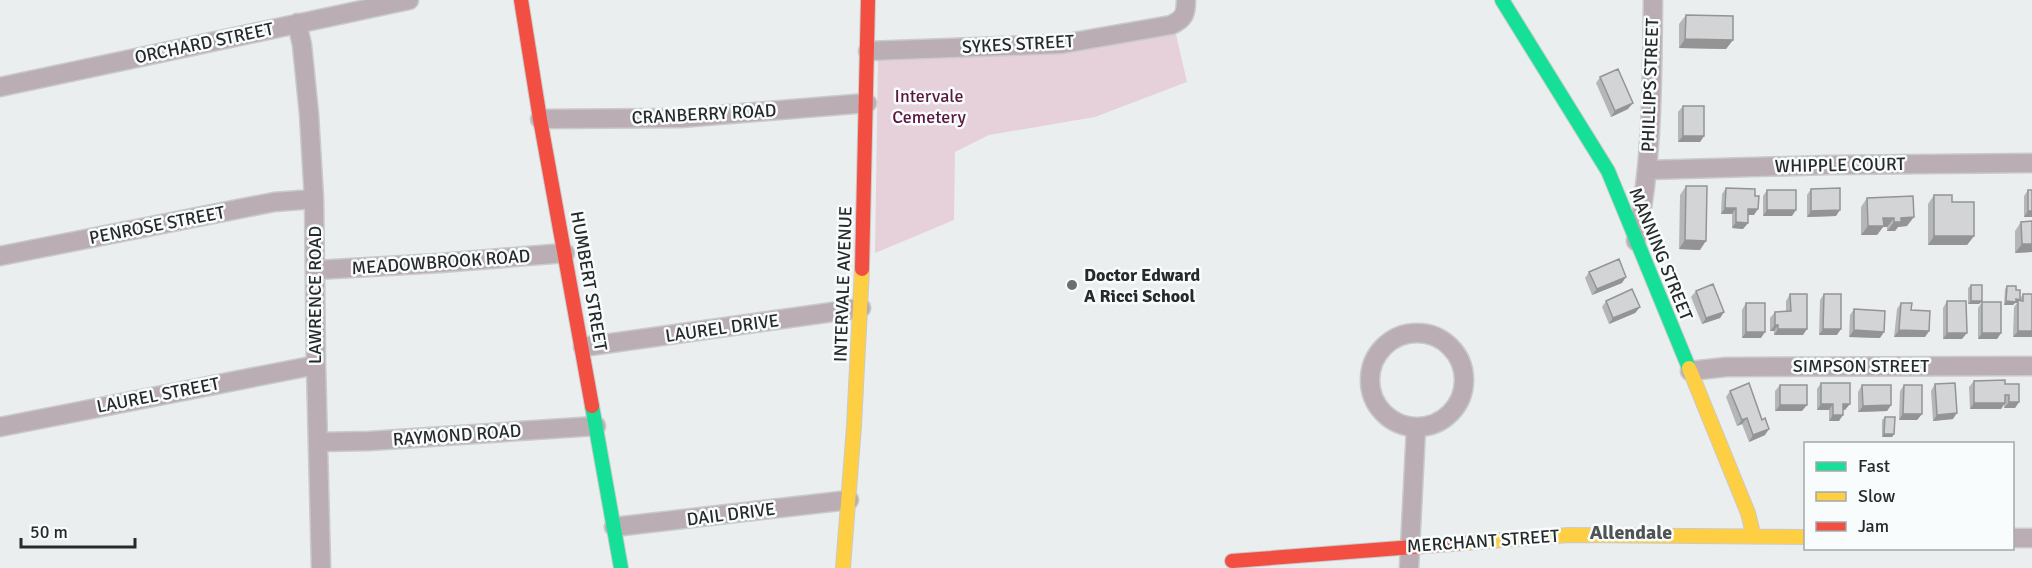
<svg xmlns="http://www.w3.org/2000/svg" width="2032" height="568" font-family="Signika,sans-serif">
  <rect width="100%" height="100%" fill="#ebeeef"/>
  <path fill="#e6d1db" d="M1175,30L1187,82L1095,117L989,135L955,152L954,220L875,253L878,57L992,52L1020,55L1057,52Z"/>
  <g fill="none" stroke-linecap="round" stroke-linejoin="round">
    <g stroke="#c9cbcb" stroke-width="21">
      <path id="street" d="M297,23L302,45L309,114L314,199L316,365L321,568
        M868,51L1062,44L1171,25C1184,19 1186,14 1186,0
        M0,87L409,0
        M540,119L681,118L867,103
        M1647,170L1829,165L2032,163
        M1636,241C1653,161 1652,81 1653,0
        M0,256L274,202L314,199
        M316,270L440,263L565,253
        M1370 380a47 47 0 1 1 94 0a47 47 0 1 1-94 0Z
        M583,347L861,308
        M1690,371L1726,367L2032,366
        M0,427L316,365
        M318,442L369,441L596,426
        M614,527L849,500
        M2012,538H2032
        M1409,568L1416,428"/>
    </g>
    <g stroke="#c9cbcb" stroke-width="16">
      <path id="fast" d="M1502,0L1608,171L1689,368
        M592,406L621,568"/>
    </g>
    <g stroke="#c9cbcb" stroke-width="16">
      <path id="slow" d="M1689,368L1748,513L1754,537
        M1465,543L1569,535L1806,537
        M843,568L854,426L862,269"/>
    </g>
    <g stroke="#c9cbcb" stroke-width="16">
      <path id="jam" d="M521,0L540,119L592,406
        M862,269L868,0
        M1232,561L1465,543"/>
    </g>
    <use href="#street" stroke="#baadb3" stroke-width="18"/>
    <use href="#fast" stroke="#16e098" stroke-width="14"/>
    <use href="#slow" stroke="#ffcf43" stroke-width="14"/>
    <use href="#jam" stroke="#f24e42" stroke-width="14"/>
  </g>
  <path fill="#b5b6b7" d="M1686,15L1733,40L1726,49L1679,48V24Z
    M1600,77L1628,109L1611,117L1596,83Z
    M1683,106L1704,136L1700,142H1678V112Z
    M1686,186L1700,250L1679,249L1680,195Z
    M1726,188L1754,215H1748V223L1743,229L1732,228V214H1721L1722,194Z
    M1811,189L1836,216L1807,217V195Z
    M1767,190L1792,216H1763V196Z
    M2028,190L2032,217H2024V196Z
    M1934,195L1952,202L1974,236L1967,245H1928V204Z
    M1867,198L1907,226L1898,227L1895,231H1887V227H1883L1877,235H1861V207Z
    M2021,222L2032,252L2015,253V231Z
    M1589,272L1622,283L1592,295L1585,278Z
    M1971,285L1982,301L1979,304H1968V288Z
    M2007,286L2016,290L2020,299L2023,294H2032V337H2013L2014,307L2017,303H2015L2013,305H2004L2005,289Z
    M1696,291L1724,312L1720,318L1702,324L1691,297Z
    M1790,294L1803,335H1774V331H1770V318L1775,312L1786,311V301Z
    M1824,294L1837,335H1819L1820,300Z
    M1606,301L1640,307L1635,313L1609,324L1602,307Z
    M1947,301L1962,339H1943V308Z
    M1982,302L2001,333L1997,339H1978V308Z
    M1746,303L1761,338H1742V310Z
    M1901,303L1911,310L1929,331L1925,337H1894L1897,309Z
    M1854,309L1880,338L1849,337L1850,315Z
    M1974,381L2005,384L2019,402L2015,408H2004V404L2001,409H1970L1969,387Z
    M1821,383L1845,410H1843L1839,421H1829V410H1817V389Z
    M1935,384L1953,419L1933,421L1931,391Z
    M1780,385L1802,411H1775V391Z
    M1862,385L1891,405L1887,411L1858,412V392Z
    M1904,385L1922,414L1917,420H1899L1900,391Z
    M1730,391L1765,435L1749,442L1742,424L1737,426L1726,397Z
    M1885,417L1894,434L1892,437H1882V420Z"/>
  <path fill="#949495" d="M1685,39L1733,40L1726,49L1679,48Z
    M1633,103L1628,109L1611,117L1615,111Z
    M1683,136H1704L1700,142H1678Z
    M1725,208H1736L1732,214H1721Z
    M1748,209H1758L1754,215H1744Z
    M1767,210H1796L1792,216H1763Z
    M1840,210L1836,216L1807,217L1811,211Z
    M2028,211H2032V217H2024Z
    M1914,217L1907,226L1898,227L1895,231H1887L1894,222L1901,218Z
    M1883,218H1894L1887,227H1883L1877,235H1861L1868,226Z
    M1736,222L1748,223L1743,229L1732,228Z
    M1934,236H1974L1967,245H1928Z
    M1685,240L1706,241L1700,250L1679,249Z
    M2022,244H2032V252L2015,253Z
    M1626,277L1622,283L1592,295L1597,289Z
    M2016,299L2020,300L2018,302V300L2017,303H2015L2013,305H2004L2006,301Z
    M1971,301H1982L1979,304H1968Z
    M1640,307L1635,313L1609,324L1613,318Z
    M1724,312L1720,318L1702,324L1706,318Z
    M1775,325H1778L1774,331H1770Z
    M1778,329H1807L1803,335H1774Z
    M1823,329H1841L1837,335H1819Z
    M1854,330L1884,332L1880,338L1849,337Z
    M1899,330L1929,331L1925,337H1894Z
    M2018,331H2032V337H2013Z
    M1746,332H1765L1761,338H1742Z
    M1947,333H1967L1962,339H1943Z
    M1982,333H2001L1997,339H1978Z
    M2009,402H2019L2015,408H2004Z
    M1974,403H2005L2001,409H1970Z
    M1821,404H1833L1829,410H1817Z
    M1843,404H1850L1845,410H1839Z
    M1780,405H1807L1802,411H1775Z
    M1891,405L1887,411L1858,412L1863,406Z
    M1957,413L1953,419L1933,421L1937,415Z
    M1903,414H1922L1917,420H1899Z
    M1833,415H1843L1839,421H1829Z
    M1747,418L1742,424L1737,426L1742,420Z
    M1769,429L1765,435L1749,442L1753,435Z
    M1884,434H1894L1892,437H1882Z"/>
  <path fill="#d3d4d5" stroke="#949495" stroke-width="1.5" d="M1686,15L1733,16V40L1685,39Z
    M1618,69L1633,103L1615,111L1600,77Z
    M1683,106H1704V136H1683Z
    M1686,186H1707L1706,241L1685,240Z
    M1726,188L1755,189V196H1759L1758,209H1748V223L1736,222V208H1725Z
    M1840,188V210L1811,211V189Z
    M1767,190H1796V210H1767Z
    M2028,190H2032V211H2028Z
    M1934,195H1952V202H1974V236H1934Z
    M1913,196L1914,217L1901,218V222H1894V218H1883L1884,226H1868L1867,198Z
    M2032,221V244H2022L2021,222Z
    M1619,259L1626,277L1597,289L1589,272Z
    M1713,284L1724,312L1706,318L1696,291Z
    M1971,285H1982V301H1971Z
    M2007,286H2016V290H2020V300L2016,299V302L2006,301Z
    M1632,289L1640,307L1613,318L1606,301Z
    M1790,294H1807V329H1778V325H1775V312L1791,311Z
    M1824,294H1841V329H1823Z
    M2023,294H2032V331H2018V300L2023,301Z
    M1947,301H1966L1967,333H1947Z
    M1982,302H2001V333H1982Z
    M1746,303H1765V332H1746Z
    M1901,303H1912L1911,310L1930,311L1929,331L1899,330Z
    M1854,309L1885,311L1884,332L1854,330Z
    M2005,380V384H2019V402H2009V395H2005V403H1974V381Z
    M1749,383L1762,420L1765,418L1769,429L1753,435L1747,418L1742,420L1730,391Z
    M1821,383H1850V404H1843V415H1833V404H1821Z
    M1955,383L1957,413L1937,415L1935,384Z
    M1780,385H1807V405H1780Z
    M1862,385H1891V405L1863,406Z
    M1904,385H1922V414H1903Z
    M1885,417H1895L1894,434H1884Z"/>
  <circle fill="#6c6f6f" stroke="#f8fcfd" stroke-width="2" cx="1072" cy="285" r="6"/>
  <g text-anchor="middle" stroke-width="5" stroke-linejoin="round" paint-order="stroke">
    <g font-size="18" fill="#282a2a" stroke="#f8fcfd">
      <text transform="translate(204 43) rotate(-12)" y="6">ORCHARD STREET</text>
      <text transform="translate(1018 44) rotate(-3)" y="6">SYKES STREET</text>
      <text transform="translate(1650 85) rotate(-88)" y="6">PHILLIPS STREET</text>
      <text transform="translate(704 114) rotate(-3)" y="6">CRANBERRY ROAD</text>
      <text transform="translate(1840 165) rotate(-1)" y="6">WHIPPLE COURT</text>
      <text transform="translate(157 225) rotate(-11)" y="6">PENROSE STREET</text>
      <text transform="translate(1661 254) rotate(68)" y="6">MANNING STREET</text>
      <text transform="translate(441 262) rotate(-4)" y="6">MEADOWBROOK ROAD</text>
      <text transform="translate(589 281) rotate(80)" y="6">HUMBERT STREET</text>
      <text transform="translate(843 284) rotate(-88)" y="6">INTERVALE AVENUE</text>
      <text transform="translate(315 295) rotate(-90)" y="6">LAWRENCE ROAD</text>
      <text transform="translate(722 328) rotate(-8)" y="6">LAUREL DRIVE</text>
      <text x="1861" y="372">SIMPSON STREET</text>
      <text transform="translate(158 395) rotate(-11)" y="6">LAUREL STREET</text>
      <text transform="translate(457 435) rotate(-4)" y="6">RAYMOND ROAD</text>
      <text transform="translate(731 514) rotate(-7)" y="6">DAIL DRIVE</text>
      <text transform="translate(1483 541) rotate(-4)" y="6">MERCHANT STREET</text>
    </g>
    <g font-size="18" fill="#5b173d" stroke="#f8fcfd">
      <text x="929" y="102">Intervale<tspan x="929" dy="21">Cemetery</tspan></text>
    </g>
    <g font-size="18" font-weight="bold" fill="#282a2a" stroke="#f8fcfd" text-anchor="start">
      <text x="1084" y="281">Doctor Edward<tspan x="1084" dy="21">A Ricci School</tspan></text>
    </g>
    <g font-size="20" font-weight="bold" fill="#4f5354" stroke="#f8fcfd">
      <text x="1631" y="539">Allendale</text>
    </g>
  </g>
  <rect x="1804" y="442" width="210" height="108" fill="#f8fcfd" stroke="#a5a8a9" stroke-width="1.5"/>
  <rect x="1816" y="462" width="30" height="9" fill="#16e098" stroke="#a5a8a9" stroke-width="1.5"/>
  <text x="1858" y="472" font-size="18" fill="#282a2a">Fast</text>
  <rect x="1816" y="492" width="30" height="9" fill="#ffcf43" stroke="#a5a8a9" stroke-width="1.5"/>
  <text x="1858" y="502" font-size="18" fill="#282a2a">Slow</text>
  <rect x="1816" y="522" width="30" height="9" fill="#f24e42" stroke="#a5a8a9" stroke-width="1.5"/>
  <text x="1858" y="532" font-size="18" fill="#282a2a">Jam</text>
  <path d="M21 538v9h114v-9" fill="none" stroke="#282a2a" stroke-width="3"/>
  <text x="30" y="538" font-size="18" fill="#282a2a" stroke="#f8fcfd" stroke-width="4.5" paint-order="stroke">50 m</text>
</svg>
